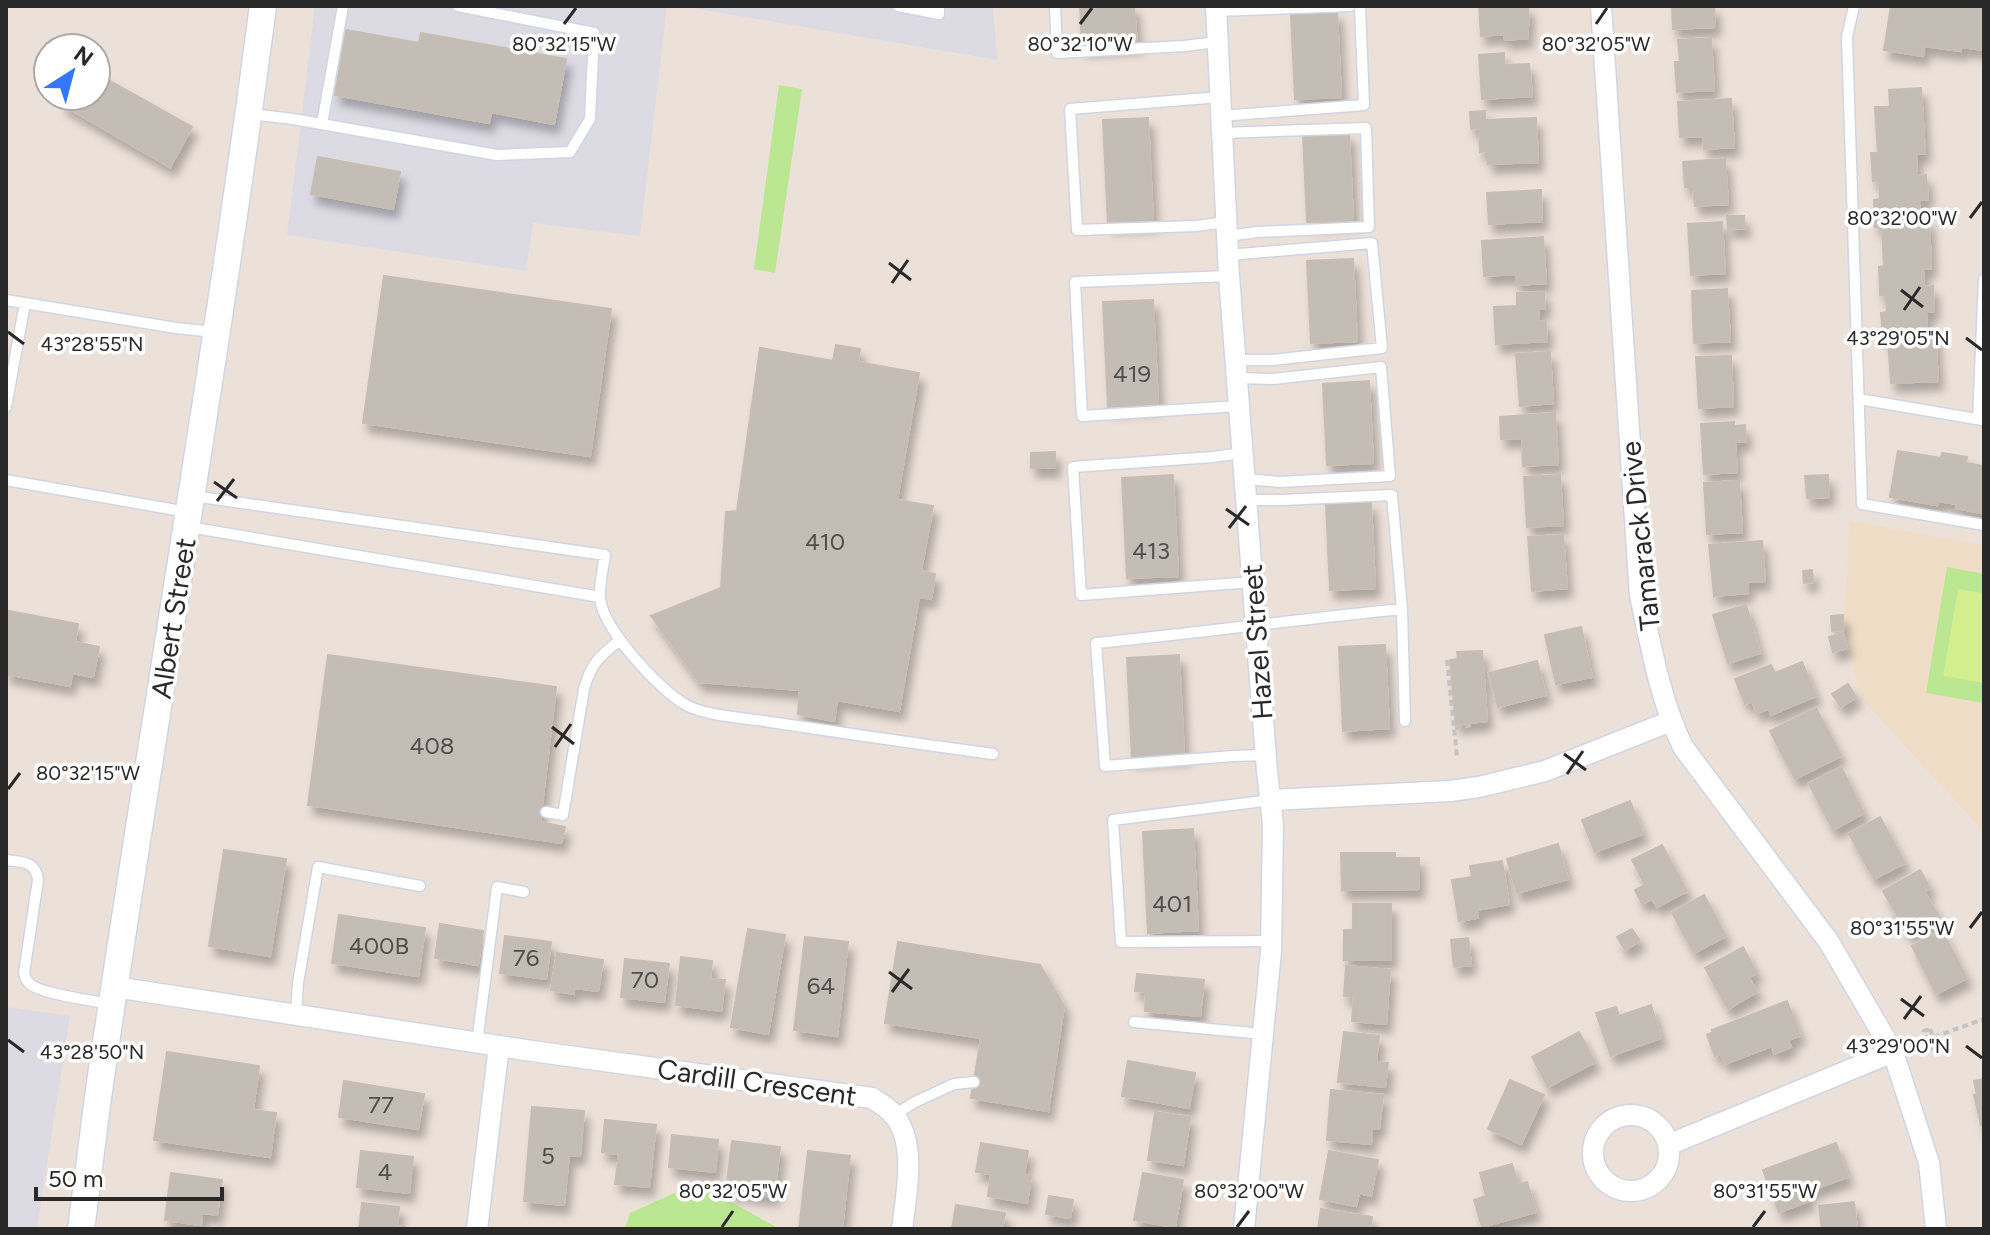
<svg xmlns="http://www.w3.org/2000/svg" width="1990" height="1235" font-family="Figtree,sans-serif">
  <defs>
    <filter id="shadow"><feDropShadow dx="5" dy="9" stdDeviation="4" flood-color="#0004"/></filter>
  </defs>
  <rect width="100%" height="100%" fill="#ece1d9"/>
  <path fill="#dcdbe4" d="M315,6H667L640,236L533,223L526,271L287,235Z
    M681,6H993L997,60Z
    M6,1007L70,1016L37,1229H6Z"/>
  <path fill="#efddc8" d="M1850,521L1984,545V832L1862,699L1843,633Z"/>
  <path fill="#bbe692" d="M779,85L802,89L775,273L754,269Z
    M1947,567L1984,574V703L1926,693Z
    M697,1183L776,1227L775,1229H625L630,1213Z"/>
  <path fill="#d3ee8d" d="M1958,589L1984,593L1983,683L1943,676Z"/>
  <path fill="#c4bdb5" stroke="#c7bdb3" stroke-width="2" filter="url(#shadow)" d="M1080,6H1134L1137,44L1082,47Z
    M1479,6H1528L1529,26H1527L1528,38L1505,40L1504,34L1481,36Z
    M1672,6H1714L1715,27L1673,29Z
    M1891,6L1928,8V6H1984V50L1961,47V51L1924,46L1923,56L1884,50Z
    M1337,12L1341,97L1295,99L1291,15Z
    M346,30L419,43L421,33L566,59L554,124L491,112L489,123L335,95Z
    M1711,38L1714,90L1677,92L1675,62H1680L1678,40Z
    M1504,53V65L1529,64L1532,96L1482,99L1479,55Z
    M96,73L192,127L170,167L61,104L66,96H96Z
    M1921,88L1925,154H1916L1917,176L1926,175L1928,199L1919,200L1920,220H1929L1931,268L1923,269L1924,287L1933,286L1934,312H1926L1927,333L1935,332L1938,381L1891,383L1888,338L1883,339L1881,313L1887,312L1886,295H1880L1879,267L1884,266L1882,227H1875L1874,200L1880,199L1879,180L1873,181L1871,153H1878L1875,107H1890L1889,90Z
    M1731,99L1734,147L1704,149L1703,136L1680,137L1678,102Z
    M1485,111V120L1536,118L1538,162L1488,164V151L1480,152L1479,128L1471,129L1470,112Z
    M1148,118L1153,222L1108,224L1103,120Z
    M1349,133L1353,220L1307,222L1303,135Z
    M318,157L400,172L393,209L311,194Z
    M1725,159L1728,204L1695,206L1693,187H1685L1683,162Z
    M1541,190L1542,221L1489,224L1487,193Z
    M1727,216H1744L1745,228L1728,229Z
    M1722,222L1725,273L1691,275L1688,224Z
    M1543,237L1546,283L1516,285V274L1484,276L1482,241Z
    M1353,259L1357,341L1311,343L1307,261Z
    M384,276L611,309L590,456L363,423Z
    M1727,289L1730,341L1694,343L1692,291Z
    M1544,292L1545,309H1538L1539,322L1546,321L1547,341L1496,344L1494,307L1517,306V293Z
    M1153,300L1158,404L1108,407L1103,302Z
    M836,345L860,349L858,362L919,373L897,500L933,506L921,571L935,574L931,599L919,597L899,711L837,700L834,721L798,714L800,690L699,682L651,616L721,588L726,512L737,511L760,348L833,361Z
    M1550,352L1553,403L1520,406L1516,354Z
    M1731,356L1733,406L1699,408L1696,357Z
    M1369,381L1373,463L1327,465L1323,384Z
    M1555,413L1558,464L1523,466L1522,438L1501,439L1500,417Z
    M1734,422V426L1745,425L1746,442H1735L1737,472L1704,474L1701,424Z
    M1898,451L1941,458L1942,453L1967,457L1966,463L1984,466V509L1982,513L1956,508L1957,504L1938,501L1937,505L1890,497Z
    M1055,452V468H1031V453Z
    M1173,475L1178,576L1127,578L1122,478Z
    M1560,475L1563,525L1527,527L1524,477Z
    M1828,475L1829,497L1807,498L1805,476Z
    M1739,481L1742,532L1707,534L1704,483Z
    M1371,502L1375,588L1330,590L1326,505Z
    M1563,535L1567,588L1532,591L1528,537Z
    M1762,541L1765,581L1747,582L1748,593L1714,596L1709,545Z
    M1812,570L1813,582L1804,583L1803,571Z
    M1746,605L1760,653L1728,663L1713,615Z
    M9,611L78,624L75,642L99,647L93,677L72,673L70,686L6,674V628Z
    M1843,615L1844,630L1832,631L1831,616Z
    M1581,627L1592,677L1556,684L1545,635Z
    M1843,633L1847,648L1833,652L1829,637Z
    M1385,645L1389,728L1343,731L1339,647Z
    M1482,651L1487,721L1456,725L1450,660L1458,659L1457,652Z
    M328,655L556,687L540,822L565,827L561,843L308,805Z
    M1179,655L1184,755L1132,758L1127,658Z
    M1537,661L1546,695L1498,707L1489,673Z
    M1802,662L1816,696L1771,715L1769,709L1757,713L1752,701L1745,704L1735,679L1771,665L1775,673Z
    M1848,684L1856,697L1841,707L1832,694Z
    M1816,708L1841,756L1795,779L1770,731Z
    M1841,767L1864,813L1833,830L1809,784Z
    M1630,801L1643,834L1595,852L1582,820Z
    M1880,817L1905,863L1874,879L1849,834Z
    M1193,829L1198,930L1148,933L1143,832Z
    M1558,844L1568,879L1517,893L1507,859Z
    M1662,845L1687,891L1657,907L1652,899L1642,904L1635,890L1645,885L1632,860Z
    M224,850L286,859L270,956L209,946Z
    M1341,853H1395V858H1419V889L1342,890Z
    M1502,861L1509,904L1477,910L1478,918L1459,921L1452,880L1472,877L1470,866Z
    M1920,870L1930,888L1924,891L1939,917L1909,935L1883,891Z
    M1704,895L1726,936L1694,953L1672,913Z
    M1353,904H1391V960H1344V930H1353Z
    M339,915L425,928L418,976L332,963Z
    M440,924L483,931L478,965L435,958Z
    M748,929L785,935L768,1034L731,1027Z
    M1632,929L1640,941L1625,950L1617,937Z
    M1942,931L1967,978L1936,994L1912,946Z
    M505,936L551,942L546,979L500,973Z
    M805,937L848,942L837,1036L794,1030Z
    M1468,938L1471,965L1454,967L1451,940Z
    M898,942L1040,965L1064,1006L1048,1111L971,1098L981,1038L885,1023Z
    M1743,947L1757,973L1749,978L1757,992L1728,1009L1705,968Z
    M557,953L603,960L598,991L574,988V994L551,990Z
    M681,957L712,961L710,979L725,980L721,1011L676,1005Z
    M625,959L669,964L664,1002L621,997Z
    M1346,966L1390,970L1386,1024L1352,1021L1354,997L1344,996Z
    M1137,974L1204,980L1200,1016L1145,1011L1146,992L1135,991Z
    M1787,1001L1800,1036L1788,1040L1791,1047L1774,1054L1772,1046L1725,1064L1721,1054L1715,1056L1707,1035L1713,1032L1712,1030Z
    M1651,1005L1661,1038L1611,1056L1596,1013L1616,1007L1619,1016Z
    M1344,1032L1379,1036L1376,1062L1388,1063L1385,1087L1338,1082Z
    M1579,1032L1595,1062L1548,1087L1532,1057Z
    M167,1052L259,1066L253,1110L276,1113L270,1157L154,1140Z
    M1128,1061L1195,1073L1189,1108L1122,1096Z
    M1984,1079V1124L1981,1125L1974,1095L1977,1094L1974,1081Z
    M1510,1080L1544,1095L1521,1144L1488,1129Z
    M344,1081L424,1094L418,1129L339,1117Z
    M1331,1090L1383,1095L1379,1129H1372L1371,1144L1327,1140Z
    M532,1107L584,1111L580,1156L569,1155L564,1205L524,1201Z
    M1155,1112L1190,1117L1183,1165L1148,1160Z
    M605,1120L656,1125L649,1187L615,1184L619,1154L602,1152Z
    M672,1135L718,1140L715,1172L669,1167Z
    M732,1141L780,1147L774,1197L726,1191Z
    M981,1143L1028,1151L1024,1175L1031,1176L1027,1203L988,1196L991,1174L976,1172Z
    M1836,1143L1848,1177L1806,1192L1810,1201L1779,1212L1763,1170Z
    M361,1151L413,1157L409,1193L357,1187Z
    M808,1151L850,1156L842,1229H799Z
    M1329,1151L1378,1160L1371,1196L1359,1193L1356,1206L1320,1199Z
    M1512,1164L1518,1185L1527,1182L1536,1212L1482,1227L1474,1200L1486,1196L1480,1173Z
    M171,1173L222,1180L217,1215L202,1213L201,1225L165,1220Z
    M1143,1173L1183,1180L1175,1227L1134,1220Z
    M1049,1196L1073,1200L1070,1218L1046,1214Z
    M1854,1202L1857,1229H1822L1819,1206Z
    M362,1203L399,1207L397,1226L403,1227V1229H359Z
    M956,1205L1005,1213L1002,1229H952Z
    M1321,1209L1372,1217L1370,1229H1318Z"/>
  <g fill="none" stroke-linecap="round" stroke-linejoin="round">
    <g stroke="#cfd5e3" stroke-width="13">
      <path id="service" d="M898,6L939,14V6
        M1055,6L1057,53L1184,46L1217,42
        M1854,6L1847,37L1862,504L1984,525
        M1216,11L1350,6
        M1220,97L1070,109L1077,230L1196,226L1226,222
        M251,114L293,119L497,155L570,152L590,119L594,33L458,6
        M1221,116L1364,105L1360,6
        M322,124L343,6
        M1222,133L1366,128L1369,227L1257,232L1227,236
        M1228,255L1372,243L1382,348L1272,360H1237
        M1229,276L1075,282L1082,416L1239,406
        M6,300L176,328L214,332
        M1238,378L1273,379L1381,367L1390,476L1280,482L1245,479
        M1859,399L1982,420
        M6,407L25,303
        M1978,419L1984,279
        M1243,453L1212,457L1073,467L1081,595L1253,582
        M6,480L187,512
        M193,496L605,555C603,569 599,585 600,598C603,629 659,690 686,705C706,716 746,718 770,722C844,733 918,744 993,754
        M1246,500H1282L1392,495L1402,609L1405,721
        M189,527L600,597
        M1266,755L1233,756L1105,766L1096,643C1198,633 1300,619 1402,609
        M546,812L563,815L584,689C591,663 600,656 620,640
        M6,860C22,862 36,861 38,880L24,973C26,978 25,980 30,984C39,993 94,1001 110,1004
        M1271,941L1121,942L1113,820L1271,800
        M296,1013L298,983L318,867L420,886
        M1134,1022L1263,1034
        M477,1043L497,887L524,892
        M894,1115L915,1102L954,1084L974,1082"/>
    </g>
    <g stroke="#cfd5e3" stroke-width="23">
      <path id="minor" d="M1216,6L1229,276L1267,771L1273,824L1271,951L1244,1229
        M1601,6L1640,595C1651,647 1660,699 1683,747L1829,942L1893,1052L1929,1163L1936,1229
        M1271,800L1450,791L1479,787L1545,771L1671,721
        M115,987L525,1050L872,1098C879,1103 887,1107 892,1113C918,1140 906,1196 902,1229
        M1593 1153a38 38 0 1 1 76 0a38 38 0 1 1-76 0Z
        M1668,1145L1893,1052
        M477,1229L499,1046"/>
    </g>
    <g stroke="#cfd5e3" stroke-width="29">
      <path id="tertiary" d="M81,1229C89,1172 95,1114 104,1056C156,706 217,357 263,6"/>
    </g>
    <path stroke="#c3c3c3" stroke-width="4" stroke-dasharray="6 4" stroke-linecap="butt" d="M1447,660L1457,757
      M1455,728L1469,726V724
      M1930,1029L1938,1049L1932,1052L1924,1031Z
      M1934,1037L1984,1019"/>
    <use href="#service" stroke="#fff" stroke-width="10"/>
    <use href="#minor" stroke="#fff" stroke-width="20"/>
    <use href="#tertiary" stroke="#fff" stroke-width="26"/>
  </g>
  <path fill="none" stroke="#292929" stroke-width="3" d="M564,24L576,8M1080,24L1092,8M1596,24L1607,8M1970,218L1982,202M889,263L911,280M892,283L908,260M1901,290L1923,307M1904,310L1920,287M8,332L24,344M1966,338L1982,350M214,482L237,498M217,501L234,479M1226,509L1249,525M1229,528L1246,506M552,727L574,744M555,747L571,724M1564,754L1586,770M1567,774L1583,751M8,789L20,773M1970,928L1982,912M889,972L912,989M892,992L909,969M1901,999L1924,1016M1904,1019L1921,996M8,1040L24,1052M1966,1046L1982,1058M722,1227L733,1211M1237,1227L1249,1211M1753,1227L1765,1211"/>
  <g text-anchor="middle" stroke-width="7" stroke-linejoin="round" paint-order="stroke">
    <g font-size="24" fill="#504e4c">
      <text x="1132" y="382">419</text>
      <text x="825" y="550">410</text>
      <text x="1151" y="559">413</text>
      <text x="432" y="754">408</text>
      <text x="1172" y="912">401</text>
      <text x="379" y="954">400B</text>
      <text x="526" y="966">76</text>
      <text x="645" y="988">70</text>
      <text x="821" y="994">64</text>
      <text x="381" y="1113">77</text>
      <text x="548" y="1164">5</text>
      <text x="385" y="1180">4</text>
    </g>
    <g font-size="28" fill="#292929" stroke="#fff">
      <text transform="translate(1640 536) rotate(-96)" y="10">Tamarack Drive</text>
      <text transform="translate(173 618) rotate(-81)" y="10">Albert Street</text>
      <text transform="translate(1257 642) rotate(-94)" y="10">Hazel Street</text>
      <text transform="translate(757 1082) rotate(8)" y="10">Cardill Crescent</text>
    </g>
  </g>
  <g font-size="20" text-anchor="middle" fill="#292929" stroke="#fff" stroke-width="7" stroke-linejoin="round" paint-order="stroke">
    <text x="564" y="51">80°32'15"W</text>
    <text x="1080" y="51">80°32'10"W</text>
    <text x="1596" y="51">80°32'05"W</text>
    <text x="1902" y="225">80°32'00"W</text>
    <text x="1898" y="345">43°29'05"N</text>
    <text x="92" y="351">43°28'55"N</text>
    <text x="88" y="780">80°32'15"W</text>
    <text x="1902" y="935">80°31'55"W</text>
    <text x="1898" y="1053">43°29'00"N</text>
    <text x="92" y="1059">43°28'50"N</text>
    <text x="733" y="1198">80°32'05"W</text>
    <text x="1249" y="1198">80°32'00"W</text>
    <text x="1765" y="1198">80°31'55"W</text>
  </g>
  <rect width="1990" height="1235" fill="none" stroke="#292929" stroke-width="16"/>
  <g transform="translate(72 72) rotate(36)"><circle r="38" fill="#ffffff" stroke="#a9a9a9" stroke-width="2"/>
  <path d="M0-6L14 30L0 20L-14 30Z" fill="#3477ff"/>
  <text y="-12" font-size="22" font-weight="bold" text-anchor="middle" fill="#292929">N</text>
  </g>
  <path d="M36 1187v12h186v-12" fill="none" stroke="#292929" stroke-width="4"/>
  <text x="48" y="1187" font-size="24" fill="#292929" stroke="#ffffff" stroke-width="6" paint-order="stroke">50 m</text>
</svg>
